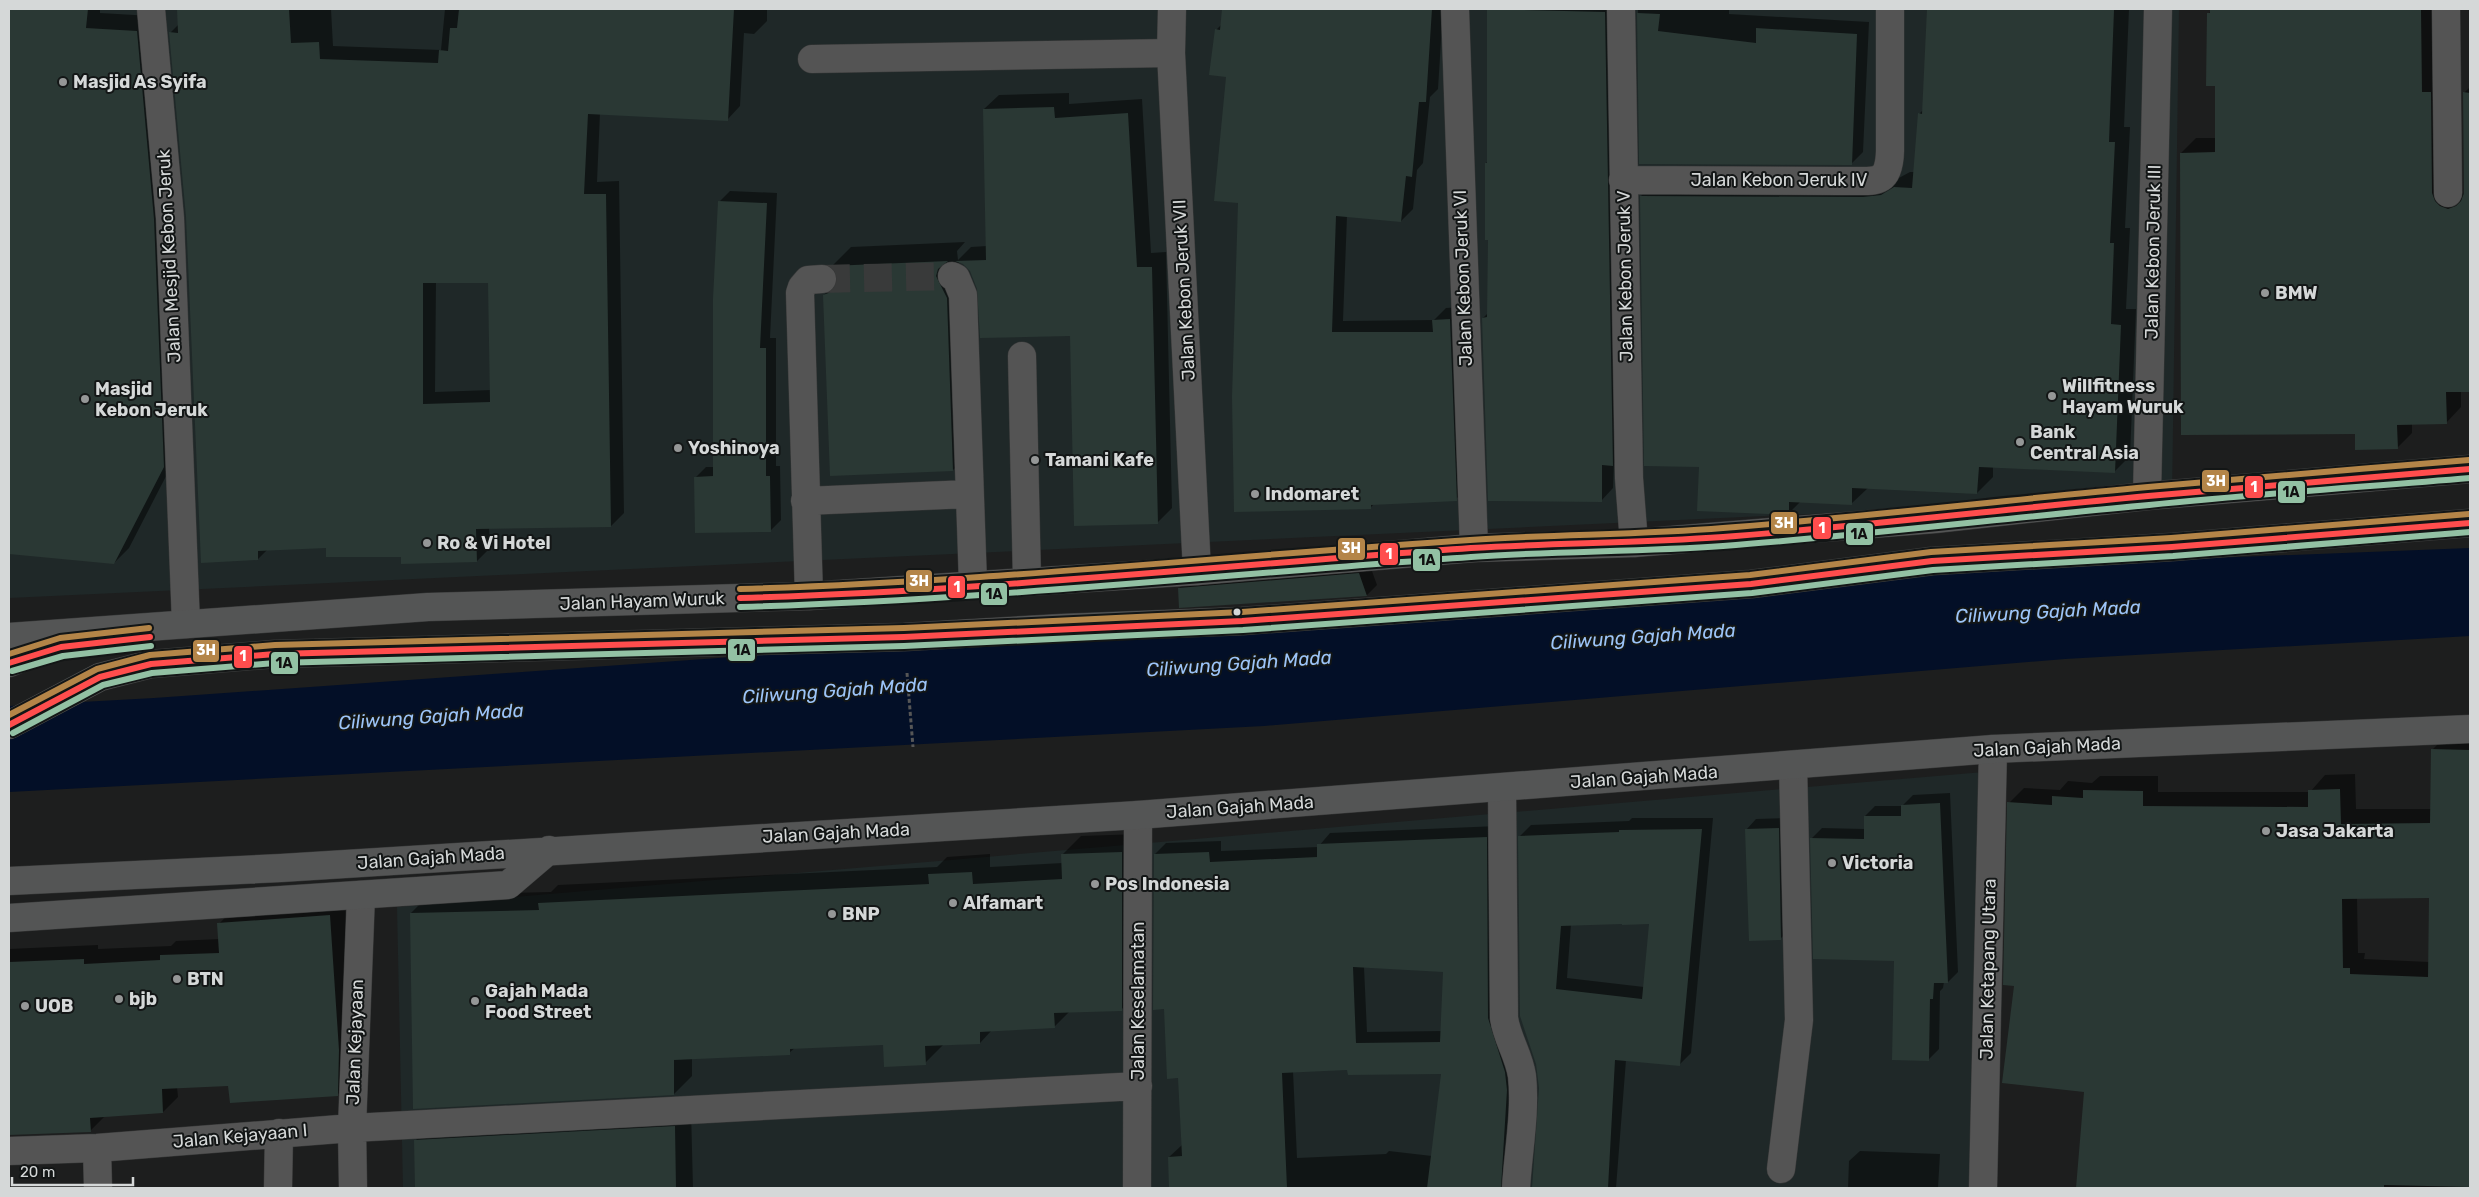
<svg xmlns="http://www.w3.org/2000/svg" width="2479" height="1197" font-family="Rubik,sans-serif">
  <rect width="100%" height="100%" fill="#1d1e1e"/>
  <path fill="#1f2828" d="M9,9H2179L2172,497L9,598Z
    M1984,772L1980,1188H403L397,907Z"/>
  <path fill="#030f27" d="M2470,548V636L2065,659L1264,726L9,792V706L154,698L2035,565Z"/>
  <path fill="#0007" fill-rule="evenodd" d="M9,9H100V13L152,16L179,451L129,548L114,563L9,552Z
    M178,9H331L333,46L441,50L445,9H767V21L754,34L744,33L740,106L727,120L600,113L597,182L619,181L624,513L611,526L489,528L490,548L477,561L327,547L268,549L258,559L187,217L170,33L179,24ZM490,281L491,390L435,392L436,282Z
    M1223,9H1443L1438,89L1430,97L1423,163L1417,170L1413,209L1401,221L1347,216L1343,321L1434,320L1446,308L1462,307L1468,487L1456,499L1375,503L1370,508L1240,202L1227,76L1216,30L1222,24Z
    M1488,9H1617L1625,452L1614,463L1613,488L1601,501L1483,318L1489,312L1490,238L1486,163L1489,160Z
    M1638,9H1729V14L1869,22L1863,152L1851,164L1640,163Z
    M1928,9H2129L2124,127H2130L2125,228H2130L2126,309H2136L2130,456L2114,472L1993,466V477L1977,493L1868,488L1851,504L1801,501L1788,514L1700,466L1641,196L1657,180L1880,181L1897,179L1910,172H1914L1919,114L1924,109Z
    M2211,9H2436L2456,192L2465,194L2464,93L2470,87V391H2461V407L2446,423H2412V433L2397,448L2356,433L2181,153L2196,138H2217L2216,85L2209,14Z
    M1069,93V104L1142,99L1151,253L1166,252L1172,508L1157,523L1072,335L979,289L971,271L964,263L958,261L967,278L973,450L953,470L824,295L838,281L839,277L832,266L851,247L965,242L957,251L958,260L971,247L987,246L984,109L999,95Z
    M730,191L777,193L770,338H776V466H780L781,520L770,531L696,477L706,467H715L719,202Z
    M1369,563L1377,585L1367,595L1180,606L1179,588L1190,578Z
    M2447,735H2470V1188H2077L2086,1091L2016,984L2009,803L2024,788L2060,790L2068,781L2092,783L2100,776H2158V792H2310L2325,775L2355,774L2356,809H2432V750ZM2430,897L2429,962L2364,959L2365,953H2358L2357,898Z
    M1950,793L1958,972L1948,982H1944L1943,988L1940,991L1939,1049L1929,1059L1895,960L1812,838L1822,828L1865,829V816L1875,806H1902L1913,795Z
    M1632,818H1713L1691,1053L1679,1065L1626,1060L1616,1188H1533L1540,1089L1519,837L1531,825L1629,821ZM1650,923L1644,987L1567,978L1571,924Z
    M1789,818L1791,928L1781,938L1746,830L1756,819Z
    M1498,826L1516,1060L1518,1188H1171L1169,1157L1182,1145L1179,1077L1165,1008L1155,854L1166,843L1221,841V851L1318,847L1330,833ZM1364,967L1445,971L1442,1031L1367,1032ZM1349,1069L1442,1073L1432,1156L1389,1151L1386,1154L1297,1158L1293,1071Z
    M1140,834L1139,991L1121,1010L1070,1011L1054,1027L992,1030L980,1043L943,1045L925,1063L884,1043L796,1047L789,1053L692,1058V1076L674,1094L411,913L429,895L551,892L558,885L937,867L947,857L990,854V867L1063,863V854L1081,836Z
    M345,901L354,1035L352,1080L337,1095L230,1084L177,1087L178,1097L163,1112L105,1116L90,1131L9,1134V949L98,945V949L171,946L176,941L220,939L219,924L234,908Z
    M691,1110L693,1188H416L415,1141L432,1124Z
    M1860,1151L1940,1154L1938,1188H1848L1849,1161Z"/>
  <path fill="#2a3834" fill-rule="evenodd" d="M9,9H88L86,28L137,31L154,219L164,467L114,564L9,554Z
    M177,9H289L291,43L319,42L320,59L438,63L439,50L448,51L450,28H457L459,9H734L728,121L588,114L584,194H606L611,527L476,529L477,562L401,564V557H326V548L258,551V560L201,563L186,217L169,32L178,33ZM423,283H488L490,402L423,404Z
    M1222,9H1432L1426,102H1419L1412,177L1406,176L1401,222L1336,216L1332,332H1433L1432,320L1450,319L1457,501L1371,505V509L1234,512L1232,397L1238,203L1214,201L1226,77L1209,75L1215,29L1220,30Z
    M1487,9L1605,12L1613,466L1602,465V502L1488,501L1482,318L1487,317L1488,240H1485V163H1487Z
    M1927,9L2114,10L2109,142H2115L2110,243H2114L2111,324L2121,325L2115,473L1979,467L1977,494L1852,488V505L1789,502V515L1697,511L1699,467L1644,466L1640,196L1863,197L1881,195L1894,187L1912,188L1918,113L1922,114Z
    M2210,9H2421L2422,92H2431L2432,193L2435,201L2440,206L2448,209L2456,206L2461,201L2464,193L2463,92L2470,93V392H2446L2447,424L2397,425L2398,449L2355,450V434L2181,435L2180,153L2215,152V86H2206L2207,13H2210Z
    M1637,13L1660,14L1658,31L1756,43V28L1857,34L1852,165L1639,164Z
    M1054,107L1055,118L1128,113L1137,267H1152L1158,524L1074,526L1070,336L980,338L977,289L970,271L963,264L955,261L986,260L983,109Z
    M718,201L767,203L760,348H766V476H770L771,532L695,533L694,477L713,476V299Z
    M948,261L938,269L936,276L947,298L953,471L830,476L823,295L831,292L836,285L837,277L830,266Z
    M1359,573L1367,596L1179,608L1178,588Z
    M2431,749L2470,750V1187L2384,1185V1188H2076L2084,1092L2002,1083L2014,986L2003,985L2007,802L2052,805V796L2083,798V790L2143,791V806L2308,807V790L2340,789L2341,824L2430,823ZM2429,898L2428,977L2350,974V968H2343L2342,899Z
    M1940,803L1948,983H1934L1933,999H1930L1929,1061L1892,1060L1894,961L1813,959L1810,838L1864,839V816H1901V805Z
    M1779,828L1781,940L1749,941L1745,829Z
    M1702,829L1680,1066L1615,1060L1608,1188H1532L1539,1088L1536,1064L1520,1016L1518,836L1619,832V830ZM1622,924V925L1649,924L1642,999L1556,989L1561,926Z
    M1487,837L1488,1018L1505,1072L1507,1090L1501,1188H1427L1441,1074L1348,1075L1347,1070L1282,1073L1287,1188H1169L1168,1157L1182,1156L1178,1078L1167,1079L1164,1009L1153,1010L1154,854L1209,852L1210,862L1317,857V844ZM1353,967L1443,972L1440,1042L1356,1043Z
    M1122,852V1011L1054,1013L1055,1028L980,1032V1044L925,1046L926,1065L884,1067L883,1045L790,1049V1055L674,1060V1095L413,1109L410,913L539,910L538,903L929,884L928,874L972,872L973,884L1062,879L1061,854Z
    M330,915L339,1050L338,1096L230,1103L228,1086L162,1089L163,1113L90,1118L91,1132L9,1135V962L84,959V964L160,960V955L219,953L217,923Z
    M675,1126L676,1188H415L414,1140Z"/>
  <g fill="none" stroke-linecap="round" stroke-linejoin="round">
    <path stroke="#393a3a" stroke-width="28" stroke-dasharray="28 14" stroke-linecap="butt" d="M822,279L952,276"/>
    <g stroke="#373838" stroke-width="29">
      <path id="minor" d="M151,9L170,218L186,624
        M1172,9L1171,53L1197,571
        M1455,9L1474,548
        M1621,9L1629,478L1634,543
        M2446,9L2448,193
        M812,59L1171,53
        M1623,180L1842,181C1873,180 1889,188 1890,151V9
        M952,276L956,278L963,295L973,584
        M1022,356L1027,581
        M2147,496L2158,9
        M805,501L969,494
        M809,596L800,293L802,287L808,280L822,279
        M1502,788L1504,1018C1507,1039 1519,1055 1522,1076C1526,1111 1518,1153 1516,1188
        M97,1148L98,1188
        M9,1151L97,1148L352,1128L1138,1086
        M1781,1169L1799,1020L1793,765
        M278,1188L279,1133
        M353,1188L352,1128L361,895
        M1137,1188L1138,815
        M1983,1188L1993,749"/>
    </g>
    <g stroke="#373838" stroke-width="29">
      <path id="major" d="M9,637L428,607L809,596L1197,571L1474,548L1634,543L1935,519L2147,496L2470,469
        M9,663L33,653L67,645
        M9,725L100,677L151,664L275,654L904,637L1062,628L1242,621L1751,584L1932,561L2172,547L2470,523
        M9,881L281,868L1138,815L1993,749L2470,729
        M9,918L508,885L549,850"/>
    </g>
    <path stroke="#565656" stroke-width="3" stroke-dasharray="4 2.5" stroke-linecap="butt" d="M907,673L913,747"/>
    <use href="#minor" stroke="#545454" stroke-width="28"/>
    <use href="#major" stroke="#545555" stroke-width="28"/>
    <g stroke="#131616" stroke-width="10">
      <path id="bus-1" d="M740,598C984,591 1227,565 1471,548C1555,543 1639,543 1723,537C1865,526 2007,509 2148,496C2256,486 2363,478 2470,469
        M9,663L61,647L150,637
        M9,725L100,677L151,664L275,654L904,637L1242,621L1751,584L1932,561L2172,547L2470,523"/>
    </g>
    <g stroke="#131616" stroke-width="10">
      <path id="bus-2" d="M740,607C984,600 1227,574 1471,557C1555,551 1639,552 1723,546C1866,535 2007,518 2149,505C2256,494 2363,487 2470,478
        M12,671L63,656L151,646
        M13,733L103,685L152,673L275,663L904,646L1243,630L1752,593L1933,570L2173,556L2470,532"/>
    </g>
    <g stroke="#131616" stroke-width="10">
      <path id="bus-3" d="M740,589C984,582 1227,556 1470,540C1554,534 1639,535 1723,528C1865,517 2006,500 2148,487C2255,477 2362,469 2469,460
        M9,654L60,638L149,628
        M9,715L97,669L150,655L275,645L904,628L1242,612L1750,575L1931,552L2171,538L2469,514"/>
    </g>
    <use href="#bus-1" stroke="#ff4d4d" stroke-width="6"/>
    <use href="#bus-2" stroke="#93c1a4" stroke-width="6"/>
    <use href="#bus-3" stroke="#b48548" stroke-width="6"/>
  </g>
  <g fill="#959797" stroke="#131616" stroke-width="2">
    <circle cx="63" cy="82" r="5"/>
    <circle cx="2265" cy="293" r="5"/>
    <circle cx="2052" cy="396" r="5"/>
    <circle cx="85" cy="399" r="5"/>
    <circle cx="2020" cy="442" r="5"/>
    <circle cx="678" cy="448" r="5"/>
    <circle cx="1035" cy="460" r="5"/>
    <circle cx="1255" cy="494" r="5"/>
    <circle cx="427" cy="543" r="5"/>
    <circle cx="2266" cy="831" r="5"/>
    <circle cx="1832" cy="863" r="5"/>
    <circle cx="1095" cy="884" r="5"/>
    <circle cx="953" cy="903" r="5"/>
    <circle cx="832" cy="914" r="5"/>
    <circle cx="177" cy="979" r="5"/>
    <circle cx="119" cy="999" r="5"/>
    <circle cx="475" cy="1001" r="5"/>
    <circle cx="25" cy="1006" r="5"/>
  </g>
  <circle fill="#d5d8d8" stroke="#131616" stroke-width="2" cx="1237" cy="612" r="4.5"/>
  <g text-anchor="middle" stroke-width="4" stroke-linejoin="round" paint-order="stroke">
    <g font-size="18" font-weight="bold" fill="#d5d8d8" stroke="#131616" text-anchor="start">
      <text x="73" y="88">Masjid As Syifa</text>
      <text x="2275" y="299">BMW</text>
      <text x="2062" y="392">Willfitness<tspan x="2062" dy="21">Hayam Wuruk</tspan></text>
      <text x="95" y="395">Masjid<tspan x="95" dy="21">Kebon Jeruk</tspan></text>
      <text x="2030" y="438">Bank<tspan x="2030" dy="21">Central Asia</tspan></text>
      <text x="688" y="454">Yoshinoya</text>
      <text x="1045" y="466">Tamani Kafe</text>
      <text x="1265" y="500">Indomaret</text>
      <text x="437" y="549">Ro &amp; Vi Hotel</text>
      <text x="2276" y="837">Jasa Jakarta</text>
      <text x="1842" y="869">Victoria</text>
      <text x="1105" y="890">Pos Indonesia</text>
      <text x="963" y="909">Alfamart</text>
      <text x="842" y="920">BNP</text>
      <text x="187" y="985">BTN</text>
      <text x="485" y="997">Gajah Mada<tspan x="485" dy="21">Food Street</tspan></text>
      <text x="129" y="1005">bjb</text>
      <text x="35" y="1012">UOB</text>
    </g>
    <g font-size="18" fill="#d5d8d8" stroke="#131616">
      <text x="1779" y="186">Jalan Kebon Jeruk IV</text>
      <text transform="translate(2153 252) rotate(-89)" y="6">Jalan Kebon Jeruk III</text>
      <text transform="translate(169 256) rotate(-93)" y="6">Jalan Mesjid Kebon Jeruk</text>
      <text transform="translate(1625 276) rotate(-91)" y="6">Jalan Kebon Jeruk V</text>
      <text transform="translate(1463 278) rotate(-92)" y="6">Jalan Kebon Jeruk VI</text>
      <text transform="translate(1184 290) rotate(-93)" y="6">Jalan Kebon Jeruk VII</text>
      <text transform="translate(642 601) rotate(-2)" y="6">Jalan Hayam Wuruk</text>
      <text transform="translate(2047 747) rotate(-3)" y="6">Jalan Gajah Mada</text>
      <text transform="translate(1644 777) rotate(-4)" y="6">Jalan Gajah Mada</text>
      <text transform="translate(1240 807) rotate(-4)" y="6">Jalan Gajah Mada</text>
      <text transform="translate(836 833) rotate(-3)" y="6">Jalan Gajah Mada</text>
      <text transform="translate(431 858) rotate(-4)" y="6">Jalan Gajah Mada</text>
      <text transform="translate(1988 969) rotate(-89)" y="6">Jalan Ketapang Utara</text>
      <text transform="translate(1138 1001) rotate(-90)" y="6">Jalan Keselamatan</text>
      <text transform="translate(355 1042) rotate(-88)" y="6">Jalan Kejayaan</text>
      <text transform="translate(240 1136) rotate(-5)" y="6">Jalan Kejayaan I</text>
    </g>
    <g font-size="19" font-style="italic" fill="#9cc4f8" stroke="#131616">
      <text transform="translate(2048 611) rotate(-3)" y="7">Ciliwung Gajah Mada</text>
      <text transform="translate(1643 636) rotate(-4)" y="7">Ciliwung Gajah Mada</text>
      <text transform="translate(1239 663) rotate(-4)" y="7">Ciliwung Gajah Mada</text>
      <text transform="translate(835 690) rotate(-4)" y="7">Ciliwung Gajah Mada</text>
      <text transform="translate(431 716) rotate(-4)" y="7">Ciliwung Gajah Mada</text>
    </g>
  </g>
  <g stroke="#131616" stroke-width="2">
    <rect x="2201" y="469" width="29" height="24" rx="5" fill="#b48548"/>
    <rect x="2244" y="475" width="20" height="24" rx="5" fill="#ff4d4d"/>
    <rect x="2277" y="480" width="29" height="24" rx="5" fill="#93c1a4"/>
    <rect x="1770" y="511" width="28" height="24" rx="5" fill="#b48548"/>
    <rect x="1812" y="516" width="20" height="24" rx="5" fill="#ff4d4d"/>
    <rect x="1845" y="522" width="29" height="24" rx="5" fill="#93c1a4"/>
    <rect x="1337" y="537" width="29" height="24" rx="5" fill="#b48548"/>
    <rect x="1379" y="542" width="20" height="24" rx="5" fill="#ff4d4d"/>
    <rect x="1412" y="548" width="29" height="24" rx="5" fill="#93c1a4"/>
    <rect x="905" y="569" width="28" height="24" rx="5" fill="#b48548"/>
    <rect x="947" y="575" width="19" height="24" rx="5" fill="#ff4d4d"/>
    <rect x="980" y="582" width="28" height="24" rx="5" fill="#93c1a4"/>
    <rect x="727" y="638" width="29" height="24" rx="5" fill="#93c1a4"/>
    <rect x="192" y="639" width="28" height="24" rx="5" fill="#b48548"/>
    <rect x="233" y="645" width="20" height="24" rx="5" fill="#ff4d4d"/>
    <rect x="270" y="651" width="29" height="24" rx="5" fill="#93c1a4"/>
  </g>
  <g font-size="14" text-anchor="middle" font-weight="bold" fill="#fff">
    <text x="2216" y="486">3H</text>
    <text x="2254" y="492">1</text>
    <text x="1784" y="528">3H</text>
    <text x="1822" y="533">1</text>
    <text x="1351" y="553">3H</text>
    <text x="1389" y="559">1</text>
    <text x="919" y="586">3H</text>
    <text x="957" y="592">1</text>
    <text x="206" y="655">3H</text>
    <text x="243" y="661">1</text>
  </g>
  <g font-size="14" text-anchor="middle" font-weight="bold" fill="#111">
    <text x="2291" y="497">1A</text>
    <text x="1859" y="539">1A</text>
    <text x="1427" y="565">1A</text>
    <text x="994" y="599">1A</text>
    <text x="742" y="655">1A</text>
    <text x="284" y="668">1A</text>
  </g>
  <rect width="2479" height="1197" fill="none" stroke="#d5d8d8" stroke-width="20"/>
  <path d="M12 1177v8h121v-8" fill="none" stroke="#d5d8d8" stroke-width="2.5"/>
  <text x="20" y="1177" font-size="15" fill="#d5d8d8" stroke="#131616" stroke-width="4" paint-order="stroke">20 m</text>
</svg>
